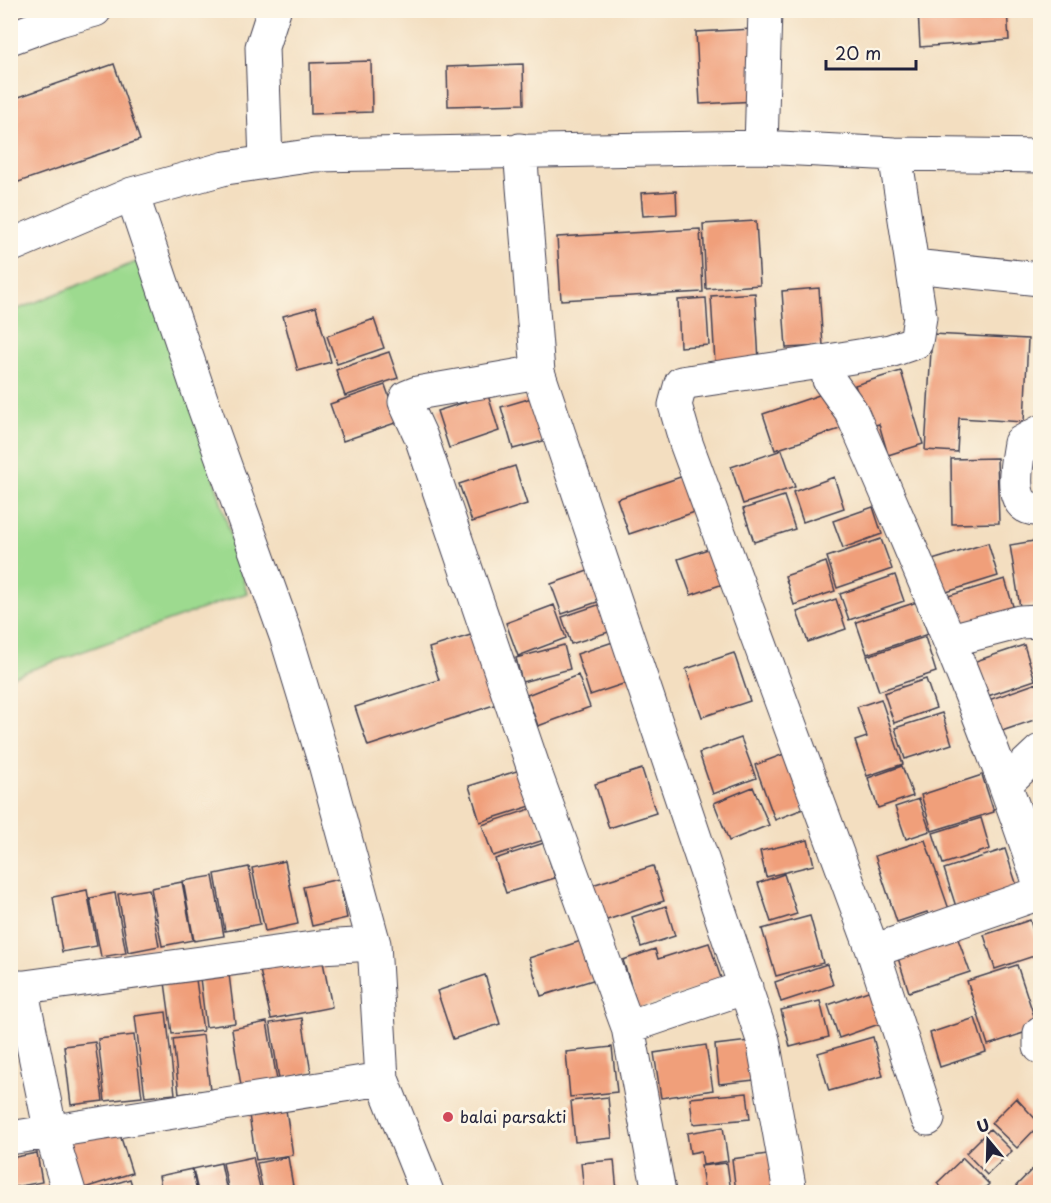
<svg xmlns="http://www.w3.org/2000/svg" width="1051" height="1203" font-family="'Playpen Sans',sans-serif">
  <rect width="100%" height="100%" fill="#fcf5e5"/>
  <filter id="ink" filterUnits="userSpaceOnUse"><feTurbulence type="fractalNoise" baseFrequency=".0167" numOctaves="2"/><feDisplacementMap in="SourceGraphic" scale="12" xChannelSelector="R" yChannelSelector="G"/><feConvolveMatrix kernelMatrix="1 2 1 2 8 2 1 2 1" color-interpolation-filters="sRGB"/></filter>
  <filter id="wash" filterUnits="userSpaceOnUse"><feTurbulence type="fractalNoise" baseFrequency=".008" numOctaves="4" result="noise"/><feDisplacementMap in="SourceGraphic" scale="24" xChannelSelector="R" yChannelSelector="G"/><feGaussianBlur stdDeviation="1.35" result="paint"/><feColorMatrix in="noise" values="0 0 0 0 0 0 0 0 0 0 0 0 0 0 0 0 0 1.4 0 .05"/><feComposite in="paint" operator="in"/></filter>
  <g filter="url(#wash)">
    <rect width="100%" height="100%" fill="#f3dec0"/>
    <path fill="#9dda8f" stroke="#607e65" stroke-width="1.5" d="M151,256L247,593L11,677V312Z"/>
    <g id="blocks">
      <path fill="#f09f7a" d="M918,10H1007L1009,40L920,47Z
        M753,29L756,101L700,104L696,32Z
        M371,61L372,112L311,114L310,63Z
        M114,64L140,140L10,185V100Z
        M523,64L524,104L448,106L447,67Z
        M676,191L677,214L643,216L641,193Z
        M756,221L760,285L706,289L703,224Z
        M700,229L703,292L561,300L557,237Z
        M819,288L823,346L786,348L782,291Z
        M755,293L759,361L715,363L711,296Z
        M706,298L709,345L680,347L678,300Z
        M316,307L331,362L298,371L283,316Z
        M374,319L384,348L337,364L327,336Z
        M932,334L1028,339L1024,422L959,418L957,452L925,450Z
        M389,352L398,378L345,396L336,370Z
        M901,371L923,444L888,455L879,424L868,427L855,385Z
        M385,385L398,422L343,441L330,404Z
        M834,390L846,427L775,450L763,414Z
        M488,395L499,431L449,448L437,411Z
        M535,397L547,440L513,449L501,407Z
        M782,450L795,487L743,504L731,467Z
        M997,458L999,523L952,524L951,459Z
        M515,466L527,504L472,522L459,484Z
        M692,473L704,509L629,534L617,499Z
        M834,477L844,508L803,522L793,492Z
        M784,496L795,529L754,542L743,509Z
        M873,507L882,534L843,548L833,521Z
        M881,539L892,569L837,588L827,557Z
        M1040,540V603L1020,607L1010,545Z
        M988,543L998,576L940,594L929,561Z
        M714,547L726,583L691,595L678,559Z
        M826,562L835,591L794,605L785,576Z
        M599,567L609,598L562,614L551,584Z
        M895,575L904,601L849,620L840,594Z
        M1005,579L1015,613L955,631L945,597Z
        M836,599L846,629L808,642L797,612Z
        M610,601L618,629L571,644L562,617Z
        M917,602L928,634L867,654L856,622Z
        M554,605L566,638L518,656L506,623Z
        M474,634L497,704L368,746L355,707L439,680L429,648Z
        M925,637L936,672L879,691L867,656Z
        M622,639L635,680L590,695L577,654Z
        M564,645L570,669L522,682L516,658Z
        M1024,645L1035,680L982,698L970,663Z
        M734,653L750,701L702,717L686,669Z
        M578,675L590,707L538,726L527,695Z
        M926,679L936,708L894,723L884,693Z
        M1037,683L1040,695V718L993,734L983,702Z
        M881,699L903,764L867,776L855,741L867,737L857,707Z
        M942,713L952,744L905,759L895,728Z
        M741,738L756,778L713,794L699,753Z
        M792,751L813,805L775,820L755,765Z
        M902,766L913,796L878,808L868,778Z
        M523,769L534,805L480,822L469,786Z
        M642,769L656,813L609,828L595,784Z
        M1040,772V796L1034,774Z
        M982,775L994,812L932,831L921,795Z
        M753,787L769,825L729,841L714,803Z
        M919,799L930,831L906,839L895,807Z
        M1040,805V867L1022,809Z
        M533,808L544,840L493,856L482,825Z
        M981,818L990,849L943,864L933,833Z
        M808,840L814,865L766,877L760,851Z
        M925,840L951,915L931,922L927,912L897,922L875,856Z
        M544,843L555,878L506,893L495,859Z
        M1005,849L1018,889L957,910L944,869Z
        M285,861L298,924L265,931L252,868Z
        M653,866L664,901L601,922L589,886Z
        M249,867L260,924L225,931L215,874Z
        M784,874L797,914L771,922L758,883Z
        M213,876L224,936L194,941L183,881Z
        M339,879L347,918L312,926L303,887Z
        M182,882L193,940L162,946L151,888Z
        M149,889L159,946L128,952L118,894Z
        M87,890L97,946L62,952L53,897Z
        M115,893L126,953L101,957L90,898Z
        M666,906L675,936L641,947L632,917Z
        M810,916L823,963L776,976L762,929Z
        M1030,920L1040,954L995,969L984,935Z
        M958,939L970,972L909,992L898,958Z
        M584,940L596,979L541,996L529,958Z
        M709,943L722,981L638,1008L623,960L655,949L658,959Z
        M321,952L332,1007L271,1019L259,966Z
        M827,964L833,985L781,1002L775,982Z
        M1017,965L1038,1028L988,1045L967,981Z
        M228,966L235,1023L206,1027L199,970Z
        M195,972L203,1031L172,1034L164,975Z
        M485,975L500,1024L453,1039L437,991Z
        M874,989L885,1022L839,1038L828,1005Z
        M820,1001L829,1037L790,1047L781,1010Z
        M166,1012L175,1094L145,1097L135,1016Z
        M302,1018L311,1073L279,1079L270,1023Z
        M975,1018L986,1052L940,1067L930,1033Z
        M267,1022L278,1086L242,1092L232,1029Z
        M134,1035L142,1097L105,1101L98,1039Z
        M203,1035L210,1090L179,1094L173,1039Z
        M873,1037L883,1076L829,1091L818,1053Z
        M758,1040L763,1079L719,1084L715,1045Z
        M95,1042L103,1101L71,1105L64,1046Z
        M706,1045L713,1090L661,1098L654,1053Z
        M612,1047L617,1092L570,1097L566,1052Z
        M747,1093L750,1119L693,1124L690,1098Z
        M608,1097L612,1138L575,1142L571,1101Z
        M1016,1098L1040,1124L1017,1148L991,1123Z
        M286,1110L293,1155L256,1160L249,1115Z
        M117,1125L132,1173L78,1190L63,1142Z
        M723,1127L728,1161L703,1165L701,1151L690,1153L687,1133Z
        M990,1129L1012,1151L987,1175L966,1153Z
        M781,1152L786,1192H736L732,1159Z
        M37,1153L42,1182L10,1188V1158Z
        M253,1157L261,1192H229L223,1163Z
        M288,1157L294,1192H263L257,1163Z
        M963,1158L989,1184L981,1192H946L937,1183Z
        M614,1160L617,1192H584L581,1163Z
        M1040,1161V1192H1023L1016,1186Z
        M221,1163L227,1192H198L193,1169Z
        M727,1163L731,1192H705L701,1166Z
        M192,1169L197,1192H162L159,1176Z
        M130,1179L134,1192H88Z
        M47,1185L49,1192H22Z"/>
    </g>
  </g>
  <g filter="url(#ink)">
    <use href="#blocks" fill-opacity="0" stroke="#413e4f" stroke-width="1.5"/>
    <g fill="none" stroke-linecap="round" stroke-linejoin="round">
      <g stroke="#413e4f" stroke-width="35">
        <path id="minor" d="M10,38L59,20L95,10
          M761,147L765,10
          M520,150L538,372L417,393L407,397L405,402L421,437L537,778L628,1027L659,1192
          M895,154L920,317L916,342L890,351L828,361L829,380L851,411C920,568 987,723 1040,885
          M266,162L262,47L274,10
          M132,194L201,399L286,636L325,764L374,944L382,1079L427,1192
          M10,246L132,194L226,168L315,155L761,147L895,154L1040,156
          M913,266L1040,279
          M828,361L681,383L675,405L686,443L873,951L928,1119
          M538,372L763,1040L790,1192
          M1040,432L1020,443C1017,463 1005,512 1040,509
          M951,640L1020,622L1040,621
          M1007,782L1040,751
          M873,951L1040,893
          M21,987L51,1133L69,1192
          M10,989L320,947L374,944
          M628,1027L746,987
          M1040,1047V1033
          M10,1138L382,1079"/>
      </g>
      <use href="#minor" stroke="#fff" stroke-width="33"/>
    </g>
  </g>
  <circle fill="#d1495b" stroke="#fcf5e5" stroke-width="2" cx="448" cy="1117" r="6"/>
  <g text-anchor="middle" stroke-width="6" stroke-linejoin="round" paint-order="stroke">
    <g font-size="16" fill="#22223b" stroke="#fcf5e5" text-anchor="start">
      <text x="460" y="1123">balai parsakti</text>
    </g>
  </g>
  <rect width="1051" height="1203" fill="none" stroke="#fcf5e5" stroke-width="36"/>
  <g transform="translate(988 1140) rotate(341)" stroke="#fcf5e5" stroke-width="4.5" paint-order="stroke">
  <path d="M0-4.5L10 22L0 15L-10 22Z" fill="#22223b"/>
  <text y="-9" font-size="16" font-weight="bold" text-anchor="middle" fill="#22223b">U</text>
  </g>
  <path d="M826 60v9h90v-9" fill="none" stroke="#22223b" stroke-width="3"/>
  <text x="835" y="60" font-size="18" fill="#22223b" stroke="#fcf5e5" stroke-width="4.5" paint-order="stroke">20 m</text>
</svg>
